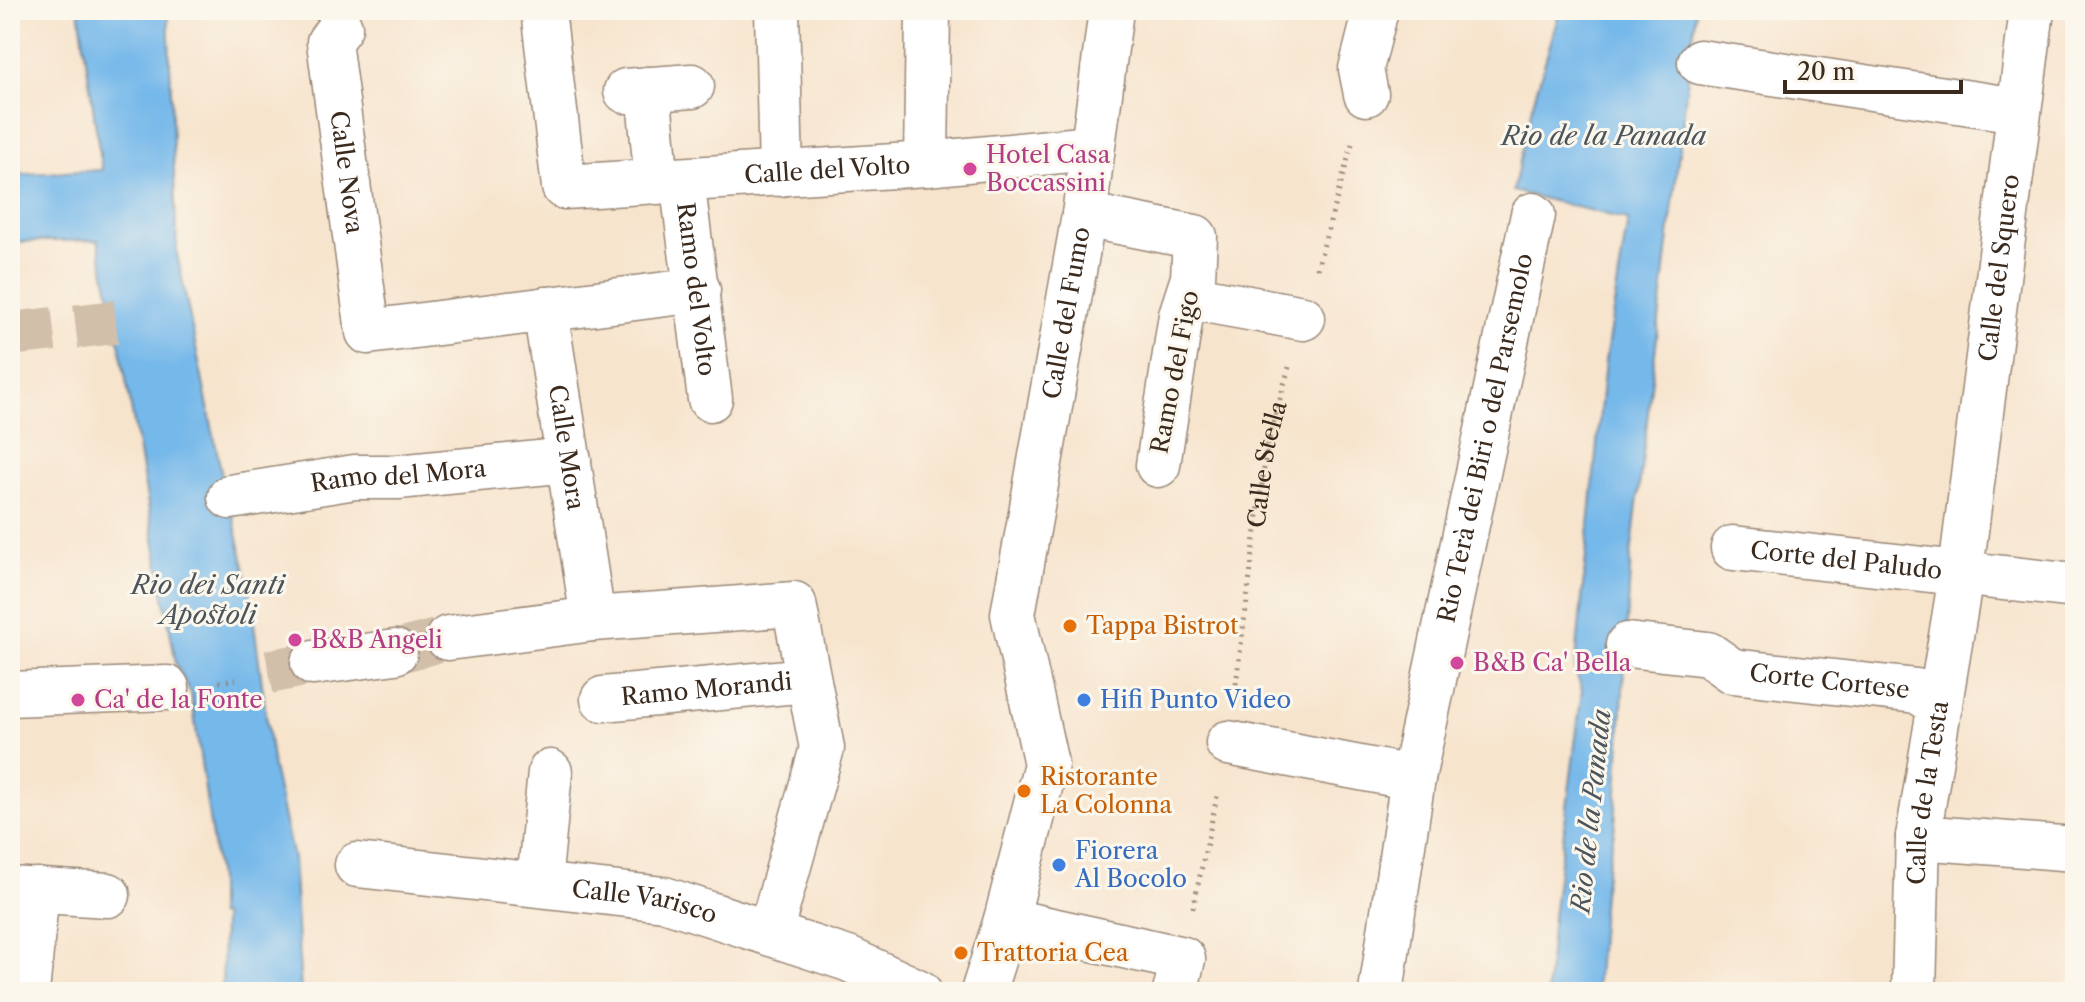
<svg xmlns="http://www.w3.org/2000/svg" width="2085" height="1002" font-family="'Libre Caslon Text',serif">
  <rect width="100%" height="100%" fill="#fbf7ec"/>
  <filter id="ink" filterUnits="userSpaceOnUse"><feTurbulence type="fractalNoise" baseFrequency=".0125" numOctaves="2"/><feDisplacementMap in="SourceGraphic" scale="16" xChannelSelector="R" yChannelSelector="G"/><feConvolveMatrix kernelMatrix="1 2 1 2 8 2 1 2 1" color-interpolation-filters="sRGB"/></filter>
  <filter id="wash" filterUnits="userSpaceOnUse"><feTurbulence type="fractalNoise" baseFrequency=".006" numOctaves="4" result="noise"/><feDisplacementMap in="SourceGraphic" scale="32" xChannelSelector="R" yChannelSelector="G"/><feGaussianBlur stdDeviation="1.8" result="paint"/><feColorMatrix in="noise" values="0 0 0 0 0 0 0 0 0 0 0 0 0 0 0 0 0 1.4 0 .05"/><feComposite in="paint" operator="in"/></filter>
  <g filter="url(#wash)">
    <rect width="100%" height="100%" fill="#f7e4cd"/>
    <path fill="#75b8ea" stroke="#587184" stroke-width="2" d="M79,10H168L177,254L225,491L230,501L250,593L273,768L293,859L301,992H222L223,916L218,915V879L191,694L176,664C150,523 129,380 98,240L10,242V175L102,170Z
      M1560,10H1696L1631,555L1615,826L1603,892L1596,992H1547L1552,925L1582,690L1575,670L1605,361L1628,220L1513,191L1533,103Z"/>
  </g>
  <g filter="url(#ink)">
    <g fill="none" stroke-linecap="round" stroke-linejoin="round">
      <path stroke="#d1bfaa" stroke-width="44" stroke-dasharray="44 22" stroke-linecap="butt" d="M10,334L116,322
        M395,652L448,638
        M269,672L313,663"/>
      <g stroke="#998776" stroke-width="47">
        <g id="street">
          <path id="s2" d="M543,10L564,187L926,164L1092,148"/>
          <path d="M777,10L781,174"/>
          <path id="s3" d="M340,27L329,42L368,332L698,290"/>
          <path d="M1700,62L2017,110"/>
          <path d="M648,89L657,182"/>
          <path d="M626,91L692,86"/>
          <path d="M1366,94L1361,69L1376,10"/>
          <path d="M926,164L928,10"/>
          <path id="s4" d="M682,180L710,399"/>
          <path d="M1084,215L1195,237L1193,278L1181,315L1158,465"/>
          <path d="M1188,297L1303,318"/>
          <path id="s5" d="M545,309L593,619L794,604L822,748L770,933"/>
          <path id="s6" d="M230,497L355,477H398L569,460"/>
          <path id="s7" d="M1733,548L2075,586"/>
          <path d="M448,638L593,619"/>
          <path id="s8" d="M1628,645L1708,654L1732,671L1917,691L1940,705"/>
          <path d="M313,663L395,652"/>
          <path d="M10,694L167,688"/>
          <path id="s9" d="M603,699L808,680"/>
          <path d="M1228,743L1413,778"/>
          <path d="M1918,837L2075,849"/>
          <path id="s10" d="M357,865L664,899L848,959L919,992"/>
          <path d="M539,883L550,772"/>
          <path d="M10,889L108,895"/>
          <path d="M1006,920L1183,959L1175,992"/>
          <path d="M27,992L37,890"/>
          <path id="s11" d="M983,992L1006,920L1046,764L1013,614L1084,215L1111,10"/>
          <path id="s12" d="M1381,992L1413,778L1533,215"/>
          <path id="s13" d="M1914,992L1918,837L1958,594L2032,10"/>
        </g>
      </g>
      <g stroke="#998776" stroke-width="5" stroke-dasharray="2 6" stroke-linecap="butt">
        <path d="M1317,269L1352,144"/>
        <path d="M219,682L236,679"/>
        <path id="s1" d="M1235,692L1267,445L1289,367"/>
        <path d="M1193,908L1218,792"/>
      </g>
      <use href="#street" stroke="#fff" stroke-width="44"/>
    </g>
  </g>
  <g fill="#d1479c" stroke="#fbf7ec" stroke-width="3">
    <circle cx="970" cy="169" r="8"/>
    <circle cx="295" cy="640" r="8"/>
    <circle cx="1457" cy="663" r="8"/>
    <circle cx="78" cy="700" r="8"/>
  </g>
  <g fill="#e8710a" stroke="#fbf7ec" stroke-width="3">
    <circle cx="1070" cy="626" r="8"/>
    <circle cx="1024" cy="791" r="8"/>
    <circle cx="961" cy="953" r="8"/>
  </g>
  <g fill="#3f7fe0" stroke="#fbf7ec" stroke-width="3">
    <circle cx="1084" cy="700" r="8"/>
    <circle cx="1059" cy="865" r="8"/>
  </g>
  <g text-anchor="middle" stroke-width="6" stroke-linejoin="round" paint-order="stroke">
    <g font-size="24" fill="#b23c85" stroke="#fbf7ec" text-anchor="start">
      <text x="986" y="163">Hotel Casa<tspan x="986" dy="28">Boccassini</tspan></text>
      <text x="311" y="648">B&amp;B Angeli</text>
      <text x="1473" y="671">B&amp;B Ca' Bella</text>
      <text x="94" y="708">Ca' de la Fonte</text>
    </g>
    <g font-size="24" fill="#3b2a1e" stroke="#fbf7ec">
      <text dy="8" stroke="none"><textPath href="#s2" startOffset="442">Calle del Volto</textPath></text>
      <text dy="8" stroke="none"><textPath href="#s3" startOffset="150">Calle Nova</textPath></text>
      <text dy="8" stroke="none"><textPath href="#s13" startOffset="730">Calle del Squero</textPath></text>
      <text dy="8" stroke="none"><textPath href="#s4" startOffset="110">Ramo del Volto</textPath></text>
      <text dy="8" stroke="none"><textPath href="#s11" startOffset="696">Calle del Fumo</textPath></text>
      <text transform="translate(1175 372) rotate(-79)" y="8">Ramo del Figo</text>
      <text dy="8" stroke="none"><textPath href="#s12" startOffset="564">Rio Terà dei Biri o del Parsemolo</textPath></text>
      <text dy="8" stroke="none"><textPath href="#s5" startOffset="140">Calle Mora</textPath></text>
      <text dy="8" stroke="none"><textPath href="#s1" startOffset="230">Calle Stella</textPath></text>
      <text dy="8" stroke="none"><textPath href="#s6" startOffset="170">Ramo del Mora</textPath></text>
      <text dy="8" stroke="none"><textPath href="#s7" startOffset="114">Corte del Paludo</textPath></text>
      <text dy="8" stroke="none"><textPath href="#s8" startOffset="208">Corte Cortese</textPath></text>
      <text dy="8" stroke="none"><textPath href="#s9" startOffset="104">Ramo Morandi</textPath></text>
      <text dy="8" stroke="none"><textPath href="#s13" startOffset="200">Calle de la Testa</textPath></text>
      <text dy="8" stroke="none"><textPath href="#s10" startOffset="290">Calle Varisco</textPath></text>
    </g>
    <g font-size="24" fill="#c56008" stroke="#fbf7ec" text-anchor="start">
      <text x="1086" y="634">Tappa Bistrot</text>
      <text x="1040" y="785">Ristorante<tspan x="1040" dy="28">La Colonna</tspan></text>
      <text x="977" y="961">Trattoria Cea</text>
    </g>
    <g font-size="24" fill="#366cbe" stroke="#fbf7ec" text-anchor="start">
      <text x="1100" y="708">Hifi Punto Video</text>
      <text x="1075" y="859">Fiorera<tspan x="1075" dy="28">Al Bocolo</tspan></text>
    </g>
    <g font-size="26" font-style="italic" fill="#4c555b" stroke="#fbf7ec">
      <text x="1604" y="145">Rio de la Panada</text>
      <text x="208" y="594">Rio dei Santi<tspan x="208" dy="30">Apostoli</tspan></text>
      <text transform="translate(1591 811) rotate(-84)" y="9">Rio de la Panada</text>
    </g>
  </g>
  <rect width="2085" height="1002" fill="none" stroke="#fbf7ec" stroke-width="40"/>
  <path d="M1785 80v12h176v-12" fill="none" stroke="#3b2a1e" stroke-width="4"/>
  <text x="1797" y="80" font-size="24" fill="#3b2a1e" stroke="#fbf7ec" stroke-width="6" paint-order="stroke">20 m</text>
</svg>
